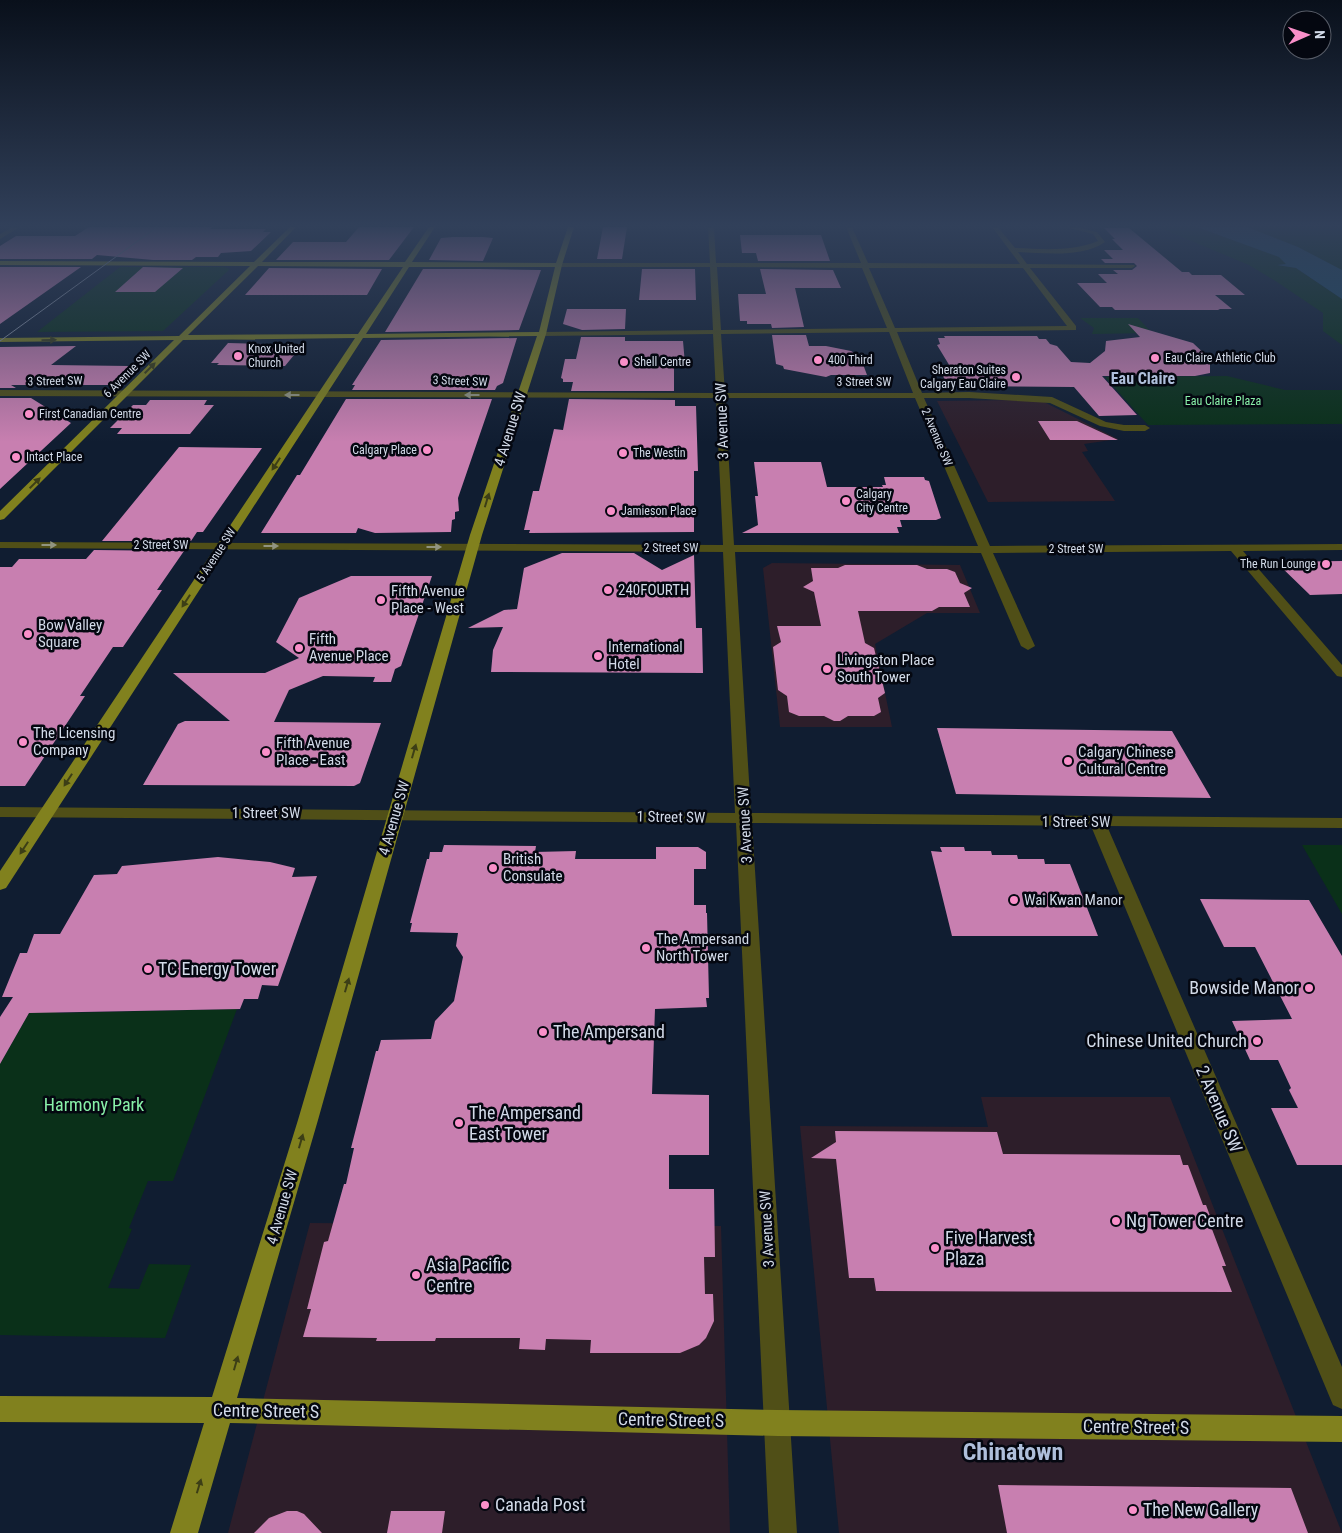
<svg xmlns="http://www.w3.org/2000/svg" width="1342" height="1533" font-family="'Roboto Condensed',sans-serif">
  <rect width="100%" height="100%" fill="#101d31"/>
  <path fill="#2d1e2a" d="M1014,400L1042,401L1118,439L1084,444L1088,451L1082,452L1115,501L988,502L937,401Z
    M772,563L960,565L980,613H927L875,644L892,727H780L763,568Z
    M981,1097H1170L1342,1533H839L800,1126L988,1127Z
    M310,1223L721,1226L730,1533H228Z"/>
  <path fill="#0a3019" d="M1158,227H1197L1280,257L1287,264L1278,265L1296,268L1342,299V345L1323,331V313L1277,282L1249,265Z
    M1247,227H1342V271L1297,247Z
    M120,267H224L230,269L163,331L37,332Z
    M1080,318H1138L1152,333L1092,334L1094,328Z
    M1227,376L1285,390H1342V424L1148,425L1105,377Z
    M1302,845H1342V914Z
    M37,999L58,1013L237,1009L173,1181H148L129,1228L132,1229L108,1288L139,1289L149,1264L191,1265L165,1338L0,1335V1064Z"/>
  <path fill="#1c4c65" d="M1197,227H1247L1298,247L1342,270V299L1296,268L1277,265L1286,264L1279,257Z"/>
  <path fill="#c87fb0" d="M89,227H213L210,229H266L263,232H271L251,251L221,253L218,257H196L192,260H153L97,255L92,259H0V246L16,236H75Z
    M359,227H414L389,260H276L293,242H346Z
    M603,227H627L622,259H597Z
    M1104,228H1129L1182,272H1189L1192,275H1221L1245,295H1215L1232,309H1218L1220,310H1115L1112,307H1100L1077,283H1107L1098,274H1118L1113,270H1132L1137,266L1134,263H1105L1101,259H1113L1104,250H1123L1112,239H1115Z
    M740,235H821L830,261H758L756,253H742Z
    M453,237H483L493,238L483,261L429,260L441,238Z
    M0,267H81L0,324Z
    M143,267L183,268L155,292H115Z
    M269,268L382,269L367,295H245Z
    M423,269H479L541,270L519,330L385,332Z
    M642,269H695L696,300H639Z
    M760,269L833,270L841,288H795L804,327L772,328L771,324H747V321H740L738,294H766Z
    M567,309H626L625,329L582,330L563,324Z
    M1128,324L1193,343L1210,359V373L1195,376H1102L1137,415L1099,416L1074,387L947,386L940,368H951L937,345L940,344L938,338H945L944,336H1037L1039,339H1046L1050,344L1057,346L1071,362L1090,363L1105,351L1106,341L1140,337Z
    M772,335H806L809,346H826L851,351L860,356L867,375H831L826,377L784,369L783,366L776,364Z
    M581,337H625V341H683L685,364H674V391H571L573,382H563V379L561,378L565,359H576Z
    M517,338L503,383L497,386L495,390H352L355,385H352L381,340Z
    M228,343L262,344H303L285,366L217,365L219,363H211Z
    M76,346L51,365L129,366L109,385H11L16,388H0V347Z
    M0,398H31L71,423L0,489Z
    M346,399H492L458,498L459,511L455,512V519L452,520L451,532L375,533L358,528L356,533H261L297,475H300Z
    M569,399L675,400V406H696L698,471H694V532L529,533L530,530H524L533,491H539L554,429L563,430Z
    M150,400H207L204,405H214L190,434H117L122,428H110L133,405H146Z
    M1038,421H1077L1118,440H1050Z
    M179,447L262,448L203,532H197L191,541H102Z
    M754,462H821L827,487H883L882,485H886L884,477H924L925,480L929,481L941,518L936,520H900L902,527H897L899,533H742L758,525L755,496H758Z
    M94,550L184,551L157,590H162L123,647H113L80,696H85L25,786H0V567H12L19,559H86Z
    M562,553H634L662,570L694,555L696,628H702L703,673L491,672L493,650L503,627L468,628L504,610L517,609L524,568Z
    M1342,561V594L1310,595L1276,562Z
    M845,565H917L927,569H947L955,572L960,583L972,588L964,593L970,607H939L932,611H858L865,643L874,648L885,693L878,698L881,712L874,716H848L840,721H834L824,716H799L789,712L787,696L778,690L773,647L781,642L777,626H821L814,592L803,587L813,581L811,568H838Z
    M351,576H432L401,666L395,669L391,682H373L375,677L323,676L289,690L274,722L381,723L360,783L354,786L143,785L178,724L185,721H230L173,673H265L299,658L276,642L299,598Z
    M937,728L1172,731L1211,798L956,794Z
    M444,845L536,846L535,852L576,851L575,859H656V847H698L706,852V869H694V905H706V913H707L709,998H706L707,1007L655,1009L652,1094L709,1095V1155H669V1189H714L715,1257H704L705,1294H713L714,1321L706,1338L699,1345L680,1353H590L591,1340L546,1339L545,1350L519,1349L520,1338H436L435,1341H376L377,1338L303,1337L311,1309H307L324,1242L328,1241L344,1184H346L354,1148H351L376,1051H378L381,1040L431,1039L435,1021L454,1001L463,957L456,946L458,933L410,932L412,923H410L427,859H429L430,852H442Z
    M940,847H964L965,851H991L992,855H1017L1018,859H1044L1045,864H1070L1098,936H952L931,851L942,852Z
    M218,857L270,862L295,868L292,877L317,876L278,986L262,985L258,999H244L240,1009L29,1013L0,1064V1017L13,997H2L20,953H27L34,934H60L94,875L117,874L122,866Z
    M1200,899L1309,900L1342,956V1165H1297L1271,1108H1298L1289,1090L1291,1088L1278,1060H1250L1232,1021L1292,1019L1255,947H1224Z
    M835,1131L997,1132L1003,1154L1180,1155L1183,1165H1188L1203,1205H1206L1213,1224H1210L1226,1266H1222L1232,1292L876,1291L874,1278H849L836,1159L811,1158L836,1142Z
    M998,1485L1291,1488L1308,1533H1007Z
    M287,1511H297L304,1514L322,1533H254L269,1518Z
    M391,1511H445L442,1533H387Z"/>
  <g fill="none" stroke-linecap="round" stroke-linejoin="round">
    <path fill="#504f17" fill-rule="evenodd" d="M13,227H20L0,239V234Z
      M708,227H714L716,263H861L846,227H852L868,263L1020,264L992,227H998L1015,248C1043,249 1071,252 1098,241L1093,234L1065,227H1076L1097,232L1105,242C1082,258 1045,253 1018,252L1027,264L1134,265L1135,266L1132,268H1030L1076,326V330L897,332L922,393L969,392L1052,397L1106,422L1124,425H1145L1150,428L1145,431H1124L1100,426L1050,403L969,398H924L990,546L1342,544V550L1243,551L1342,665V677L1337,676L1231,551L993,553L1035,646L1028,650L1021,646L981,553L735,552L751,813L1342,818V828L1107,826L1342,1367V1409L1333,1405L1091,826L752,823L797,1533H769L736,823L0,817V807L735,813L723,552L0,548V542L723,545L716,398L0,396V390L716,393L713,334L542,336L538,334L542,332L713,330L710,267H559L556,265L559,263H710ZM717,267L862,268L887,328L721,330ZM869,268H1023L1067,326L895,328ZM889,332L913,393H725L721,334ZM725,398H915L978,546L734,545Z"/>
    <path fill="#81811e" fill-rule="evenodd" d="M290,227H296L262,262H405L429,227H435L412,262L556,263L568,227H574L562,265L546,334L482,535L318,1120L237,1398L778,1410L1342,1416V1442L778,1436L230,1423L198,1533H170L204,1423L0,1422V1396L212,1397L298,1120L470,535L537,336L363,338L6,888L0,890V871L355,338L183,340L4,519L0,520V511L174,340L0,342V338L179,336L250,266L0,265V261L254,262ZM258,266L403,267L358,334L188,335ZM409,267H555L539,332L366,334Z"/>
    <path stroke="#9099a9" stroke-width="1" d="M0,341L157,227"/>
  </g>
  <defs><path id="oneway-solid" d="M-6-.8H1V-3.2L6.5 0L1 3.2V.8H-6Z" transform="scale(1.25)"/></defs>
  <g fill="#3c3e16">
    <use href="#oneway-solid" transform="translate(49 340) rotate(-1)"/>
    <use href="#oneway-solid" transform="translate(150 368) rotate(-45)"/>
    <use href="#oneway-solid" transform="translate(276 464) rotate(123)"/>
    <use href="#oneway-solid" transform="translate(35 483) rotate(-45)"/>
    <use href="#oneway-solid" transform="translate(487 500) rotate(-73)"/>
    <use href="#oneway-solid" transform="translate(186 601) rotate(123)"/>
    <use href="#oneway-solid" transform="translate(414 751) rotate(-74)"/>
    <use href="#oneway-solid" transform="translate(68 780) rotate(123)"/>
    <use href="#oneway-solid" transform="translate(24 848) rotate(123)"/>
    <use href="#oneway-solid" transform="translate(347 985) rotate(-74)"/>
    <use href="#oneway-solid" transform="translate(301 1141) rotate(-74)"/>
    <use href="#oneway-solid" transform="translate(236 1363) rotate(-74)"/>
    <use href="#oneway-solid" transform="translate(199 1486) rotate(-73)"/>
  </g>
  <g fill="#919480">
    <use href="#oneway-solid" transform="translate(292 395) rotate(-180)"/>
    <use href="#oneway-solid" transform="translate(472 395) rotate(-180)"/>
    <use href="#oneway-solid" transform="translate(49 545)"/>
    <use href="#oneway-solid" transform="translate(271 546)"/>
    <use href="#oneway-solid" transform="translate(434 547)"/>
  </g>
  <linearGradient id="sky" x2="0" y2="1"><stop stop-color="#09101b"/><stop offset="0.51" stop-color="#31405a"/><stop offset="1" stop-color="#31405a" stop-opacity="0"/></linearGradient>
  <rect width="1342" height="442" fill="url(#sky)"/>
  <g fill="#f98fc9" stroke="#040710" stroke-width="2">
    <circle cx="238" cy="356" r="5"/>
    <circle cx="1155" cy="358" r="5"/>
    <circle cx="818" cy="360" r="5"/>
    <circle cx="624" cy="362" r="5"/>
    <circle cx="1016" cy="377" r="5"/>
    <circle cx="29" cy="414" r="5"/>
    <circle cx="427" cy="450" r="5"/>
    <circle cx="623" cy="453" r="5"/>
    <circle cx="16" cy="457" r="5"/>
    <circle cx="846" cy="501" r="5"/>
    <circle cx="611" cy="511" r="5"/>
    <circle cx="1326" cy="564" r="5"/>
    <circle cx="608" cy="590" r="5"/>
    <circle cx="381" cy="600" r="5"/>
    <circle cx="28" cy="634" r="5"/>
    <circle cx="299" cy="648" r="5"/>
    <circle cx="598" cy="656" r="5"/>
    <circle cx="827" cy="669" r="5"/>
    <circle cx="23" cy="742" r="5"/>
    <circle cx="266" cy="752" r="5"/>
    <circle cx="1068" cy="761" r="5"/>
    <circle cx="493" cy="868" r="5"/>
    <circle cx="1014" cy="900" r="5"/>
    <circle cx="646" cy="948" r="5"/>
    <circle cx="148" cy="969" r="5"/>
    <circle cx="1309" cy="988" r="5"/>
    <circle cx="543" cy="1032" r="5"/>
    <circle cx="1257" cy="1041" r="5"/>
    <circle cx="459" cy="1123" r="5"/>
    <circle cx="1116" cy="1221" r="5"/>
    <circle cx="935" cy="1248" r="5"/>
    <circle cx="416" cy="1275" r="5"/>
    <circle cx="485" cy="1505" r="5"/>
    <circle cx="1133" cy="1510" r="5"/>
  </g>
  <g text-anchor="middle" stroke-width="5" stroke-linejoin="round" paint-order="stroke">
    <g font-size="12" fill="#d2dae8" stroke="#040710" text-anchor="start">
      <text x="248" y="353">Knox United<tspan x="248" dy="14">Church</tspan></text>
      <text x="1165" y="362">Eau Claire Athletic Club</text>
      <text x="828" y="364">400 Third</text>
      <text x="634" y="366">Shell Centre</text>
      <text x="1006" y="374" text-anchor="end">Sheraton Suites<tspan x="1006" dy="14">Calgary Eau Claire</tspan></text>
      <text x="39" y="418">First Canadian Centre</text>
      <text x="417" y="454" text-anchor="end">Calgary Place</text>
      <text x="633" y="457">The Westin</text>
      <text x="26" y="461">Intact Place</text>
      <text x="856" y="498">Calgary<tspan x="856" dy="14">City Centre</tspan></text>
      <text x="621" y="515">Jamieson Place</text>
      <text x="1316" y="568" text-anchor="end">The Run Lounge</text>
    </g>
    <g font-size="12" fill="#d2dae8" stroke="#040710">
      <text transform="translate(127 374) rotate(-45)" y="4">6 Avenue SW</text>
      <text transform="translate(55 381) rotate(-1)" y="4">3 Street SW</text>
      <text transform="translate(460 381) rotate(2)" y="4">3 Street SW</text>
      <text x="864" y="386">3 Street SW</text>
      <text transform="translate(937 437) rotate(67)" y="4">2 Avenue SW</text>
      <text x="161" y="549">2 Street SW</text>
      <text x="671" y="552">2 Street SW</text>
      <text x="1076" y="553">2 Street SW</text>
      <text transform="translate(216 555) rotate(-57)" y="4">5 Avenue SW</text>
    </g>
    <g font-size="12" fill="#88f0a8" stroke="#040710">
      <text x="1223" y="405">Eau Claire Plaza</text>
    </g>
    <g font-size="15" fill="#d2dae8" stroke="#040710">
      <text transform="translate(722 421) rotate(-92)" y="5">3 Avenue SW</text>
      <text transform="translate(510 429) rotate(-73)" y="5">4 Avenue SW</text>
      <text x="266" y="818">1 Street SW</text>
      <text transform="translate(671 817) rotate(1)" y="5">1 Street SW</text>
      <text transform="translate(394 818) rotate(-74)" y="5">4 Avenue SW</text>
      <text x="1076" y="827">1 Street SW</text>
      <text transform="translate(745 825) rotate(-93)" y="5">3 Avenue SW</text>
      <text transform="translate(282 1207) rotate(-74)" y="5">4 Avenue SW</text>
      <text transform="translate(767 1229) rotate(-93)" y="5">3 Avenue SW</text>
    </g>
    <g font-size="15" fill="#d2dae8" stroke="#040710" text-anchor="start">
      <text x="618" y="595">240FOURTH</text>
      <text x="391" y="596">Fifth Avenue<tspan x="391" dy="17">Place - West</tspan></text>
      <text x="38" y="630">Bow Valley<tspan x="38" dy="17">Square</tspan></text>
      <text x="309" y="644">Fifth<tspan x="309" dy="17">Avenue Place</tspan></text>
      <text x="608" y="652">International<tspan x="608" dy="17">Hotel</tspan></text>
      <text x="837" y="665">Livingston Place<tspan x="837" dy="17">South Tower</tspan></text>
      <text x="33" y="738">The Licensing<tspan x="33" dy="17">Company</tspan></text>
      <text x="276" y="748">Fifth Avenue<tspan x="276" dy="17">Place - East</tspan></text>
      <text x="1078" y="757">Calgary Chinese<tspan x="1078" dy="17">Cultural Centre</tspan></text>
      <text x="503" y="864">British<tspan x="503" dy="17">Consulate</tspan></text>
      <text x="1024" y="905">Wai Kwan Manor</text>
      <text x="656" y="944">The Ampersand<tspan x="656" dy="17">North Tower</tspan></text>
    </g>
    <g font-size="16" font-weight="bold" fill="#afbfdb" stroke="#040710">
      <text x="1143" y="384">Eau Claire</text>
    </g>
    <g font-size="18" fill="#d2dae8" stroke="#040710" text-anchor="start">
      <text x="158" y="975">TC Energy Tower</text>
      <text x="1299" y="994" text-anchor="end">Bowside Manor</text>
      <text x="553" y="1038">The Ampersand</text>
      <text x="1247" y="1047" text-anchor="end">Chinese United Church</text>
      <text x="469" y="1119">The Ampersand<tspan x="469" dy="21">East Tower</tspan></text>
      <text x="1126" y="1227">Ng Tower Centre</text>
      <text x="945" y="1244">Five Harvest<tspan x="945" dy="21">Plaza</tspan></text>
      <text x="426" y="1271">Asia Pacific<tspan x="426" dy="21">Centre</tspan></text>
      <text x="495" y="1511">Canada Post</text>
      <text x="1143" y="1516">The New Gallery</text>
    </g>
    <g font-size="18" fill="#88f0a8" stroke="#040710">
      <text x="94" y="1111">Harmony Park</text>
    </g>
    <g font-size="18" fill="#d2dae8" stroke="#040710">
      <text transform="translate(1219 1109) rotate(67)" y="6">2 Avenue SW</text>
      <text transform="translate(266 1411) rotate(1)" y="6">Centre Street S</text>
      <text transform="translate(671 1420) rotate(1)" y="6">Centre Street S</text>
      <text transform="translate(1136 1427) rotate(1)" y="6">Centre Street S</text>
    </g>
    <g font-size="24" font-weight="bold" fill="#afbfdb" stroke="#040710">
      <text x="1013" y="1460">Chinatown</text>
    </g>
  </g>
  <g transform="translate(1307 35) rotate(88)"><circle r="24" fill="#040710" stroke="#565b66"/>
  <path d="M0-4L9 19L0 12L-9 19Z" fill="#f98fc9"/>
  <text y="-8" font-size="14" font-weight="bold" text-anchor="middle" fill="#d2dae8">N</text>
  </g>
</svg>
